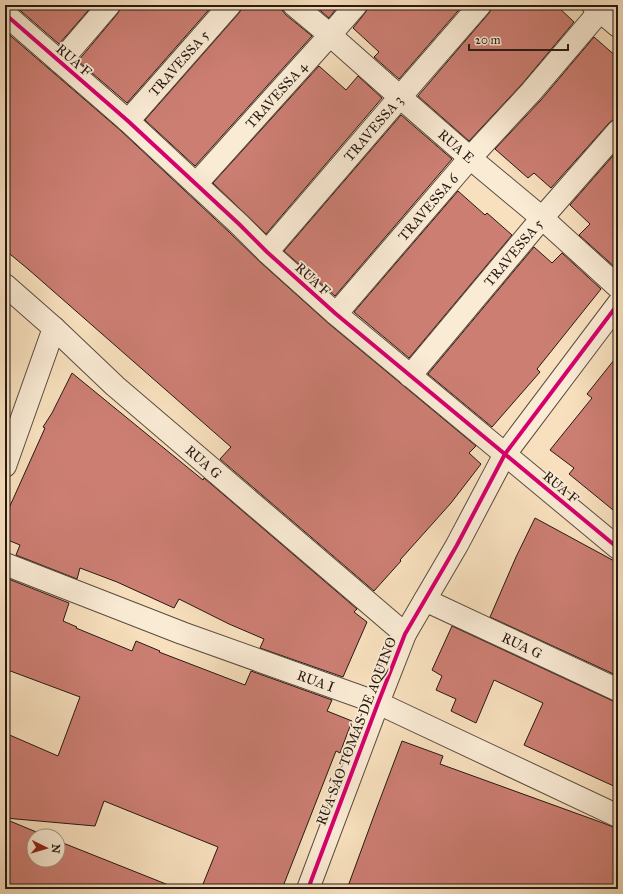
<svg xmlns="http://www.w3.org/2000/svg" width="623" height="894" font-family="'IM FELL Great Primer',serif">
  <rect width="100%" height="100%" fill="#f8e0be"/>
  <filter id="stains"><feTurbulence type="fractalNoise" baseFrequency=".005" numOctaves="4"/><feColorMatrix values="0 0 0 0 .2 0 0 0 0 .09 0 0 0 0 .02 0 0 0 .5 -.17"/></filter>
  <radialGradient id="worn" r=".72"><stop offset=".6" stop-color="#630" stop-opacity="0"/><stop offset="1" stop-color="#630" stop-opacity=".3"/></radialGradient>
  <path fill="#cc7e73" stroke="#251913" d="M14,5H93L59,44Z
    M122,5H213L127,103L78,61L118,13Z
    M242,5H282V10L286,15L312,36L195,166L145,120L239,13L242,8Z
    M314,5H339L329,18Z
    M368,5H463L399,79L374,57L379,52L353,28L365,13L368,8Z
    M492,5H556L574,22L522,84L469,141L418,96L489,13L492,8Z
    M5,31L120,130L230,233L259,261L328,323L476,446L469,453L481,464L451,503L400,560L401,561L374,591L220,459L231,447L28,269L5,250Z
    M594,37L618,58V119H614L609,123L551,188L534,173L528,178L495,149L541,100Z
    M319,66L346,90L358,76L382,98L266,234L213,183Z
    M401,115L452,159L335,296L284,251Z
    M618,150V267L617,269L579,235L590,224L570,205Z
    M458,191L485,215L487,213L512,235L409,358L354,312Z
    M534,247L552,263L562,253L601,289L537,369L540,372L492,427L428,374Z
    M618,355V514L569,474L574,468L550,450L592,398L587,394Z
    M72,373L203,480L204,478L357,609L354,612L367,622L343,677L260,648L264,639L229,624L179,599L174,608L117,582L80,568L77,579L16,555L20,545L5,539V517L45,428L43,427L52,413Z
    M535,518L618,563V676L490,617L516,557Z
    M6,578L69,603L63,621L77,627L76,628L132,651L136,641L160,651L159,652L245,685L251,671L332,700L327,711L352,721L340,753L336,751L282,889H201L218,847L104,801L95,826L5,818V733L58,756L80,697L5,669V580Z
    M452,626L613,701L618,702V788L524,745L543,703L494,680L476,723L451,711L456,699L436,690L442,676L432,670Z
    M402,741L443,756L440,764L603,823L613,827L618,828V889H347L376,810Z
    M5,819L46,836H34V860H58V841L176,888L175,889H5Z"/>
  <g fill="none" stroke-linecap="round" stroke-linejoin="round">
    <g stroke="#5a4b3e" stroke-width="24">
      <g id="minor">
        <path id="s1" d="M294,5L330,35L400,97L470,158L542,218L618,287"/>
        <path d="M593,5L618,26"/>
        <path d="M5,14L128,121L239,224L267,252L336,314L618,548"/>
        <path d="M60,62L109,5"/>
        <path id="s2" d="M128,121L230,5"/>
        <path id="s3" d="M196,184L330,35L356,5"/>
        <path id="s4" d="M267,252L400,97L480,5"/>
        <path id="s5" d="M5,285L54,328L115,386L405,634"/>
        <path id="s6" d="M336,314L470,158L531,92L600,11"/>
        <path id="s7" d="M410,376L542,218L618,131"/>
        <path d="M5,466L54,328"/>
        <path id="s8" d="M5,564L182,633L378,703L618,816"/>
        <path id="s9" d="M425,600L618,690"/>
        <path d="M308,889L378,703L405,634L457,545L505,454L618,304"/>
      </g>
    </g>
    <use href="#minor" stroke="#faebd5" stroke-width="22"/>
    <g stroke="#faebd5" stroke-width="6">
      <path id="cycleway" d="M5,14L128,121L239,224L267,252L336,314L618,548
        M308,889L378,703L405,634L457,545L505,454L618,304"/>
    </g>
    <use href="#cycleway" stroke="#d6006c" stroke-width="4"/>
  </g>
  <g text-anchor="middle" stroke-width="3.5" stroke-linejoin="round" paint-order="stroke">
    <g font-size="14" fill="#251913" stroke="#faebd5">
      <text transform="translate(74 60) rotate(41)" y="5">RUA F</text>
      <text dy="5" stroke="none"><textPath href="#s2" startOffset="77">TRAVESSA 5</textPath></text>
      <text dy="5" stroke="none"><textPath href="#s3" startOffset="120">TRAVESSA 4</textPath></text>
      <text dy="5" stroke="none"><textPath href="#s4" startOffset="163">TRAVESSA 3</textPath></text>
      <text dy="5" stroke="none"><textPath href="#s1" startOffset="215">RUA E</textPath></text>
      <text dy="5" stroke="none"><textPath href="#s6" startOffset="141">TRAVESSA 6</textPath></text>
      <text dy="5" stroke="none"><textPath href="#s7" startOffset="161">TRAVESSA 5</textPath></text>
      <text transform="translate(313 279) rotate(42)" y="5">RUA F</text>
      <text dy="5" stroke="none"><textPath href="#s5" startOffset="266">RUA G</textPath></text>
      <text transform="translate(561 487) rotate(40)" y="5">RUA F</text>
      <text dy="5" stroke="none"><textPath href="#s9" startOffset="107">RUA G</textPath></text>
      <text dy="5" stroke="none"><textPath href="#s8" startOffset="332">RUA I</textPath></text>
      <text transform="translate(356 731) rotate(-69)" y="5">RUA SÃO TOMÁS DE AQUINO</text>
    </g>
  </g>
  <rect width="623" height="894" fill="none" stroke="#f8e0be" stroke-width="20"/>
  <rect x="6" y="6" width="611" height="882" fill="none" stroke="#251913" stroke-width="2"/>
  <rect x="10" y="10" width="603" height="874" fill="none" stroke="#251913"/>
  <g transform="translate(46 848) rotate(95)"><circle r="19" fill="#faebd5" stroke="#a59787"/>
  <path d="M0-3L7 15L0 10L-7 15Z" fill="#8f2418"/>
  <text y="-6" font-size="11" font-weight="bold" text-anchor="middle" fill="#251913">N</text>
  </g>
  <path d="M469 44v6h99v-6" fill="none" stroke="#251913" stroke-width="2"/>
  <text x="475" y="44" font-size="12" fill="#251913" stroke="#faebd5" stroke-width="3" paint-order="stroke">20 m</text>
  <rect width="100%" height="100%" filter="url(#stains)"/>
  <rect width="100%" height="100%" fill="url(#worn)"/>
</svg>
